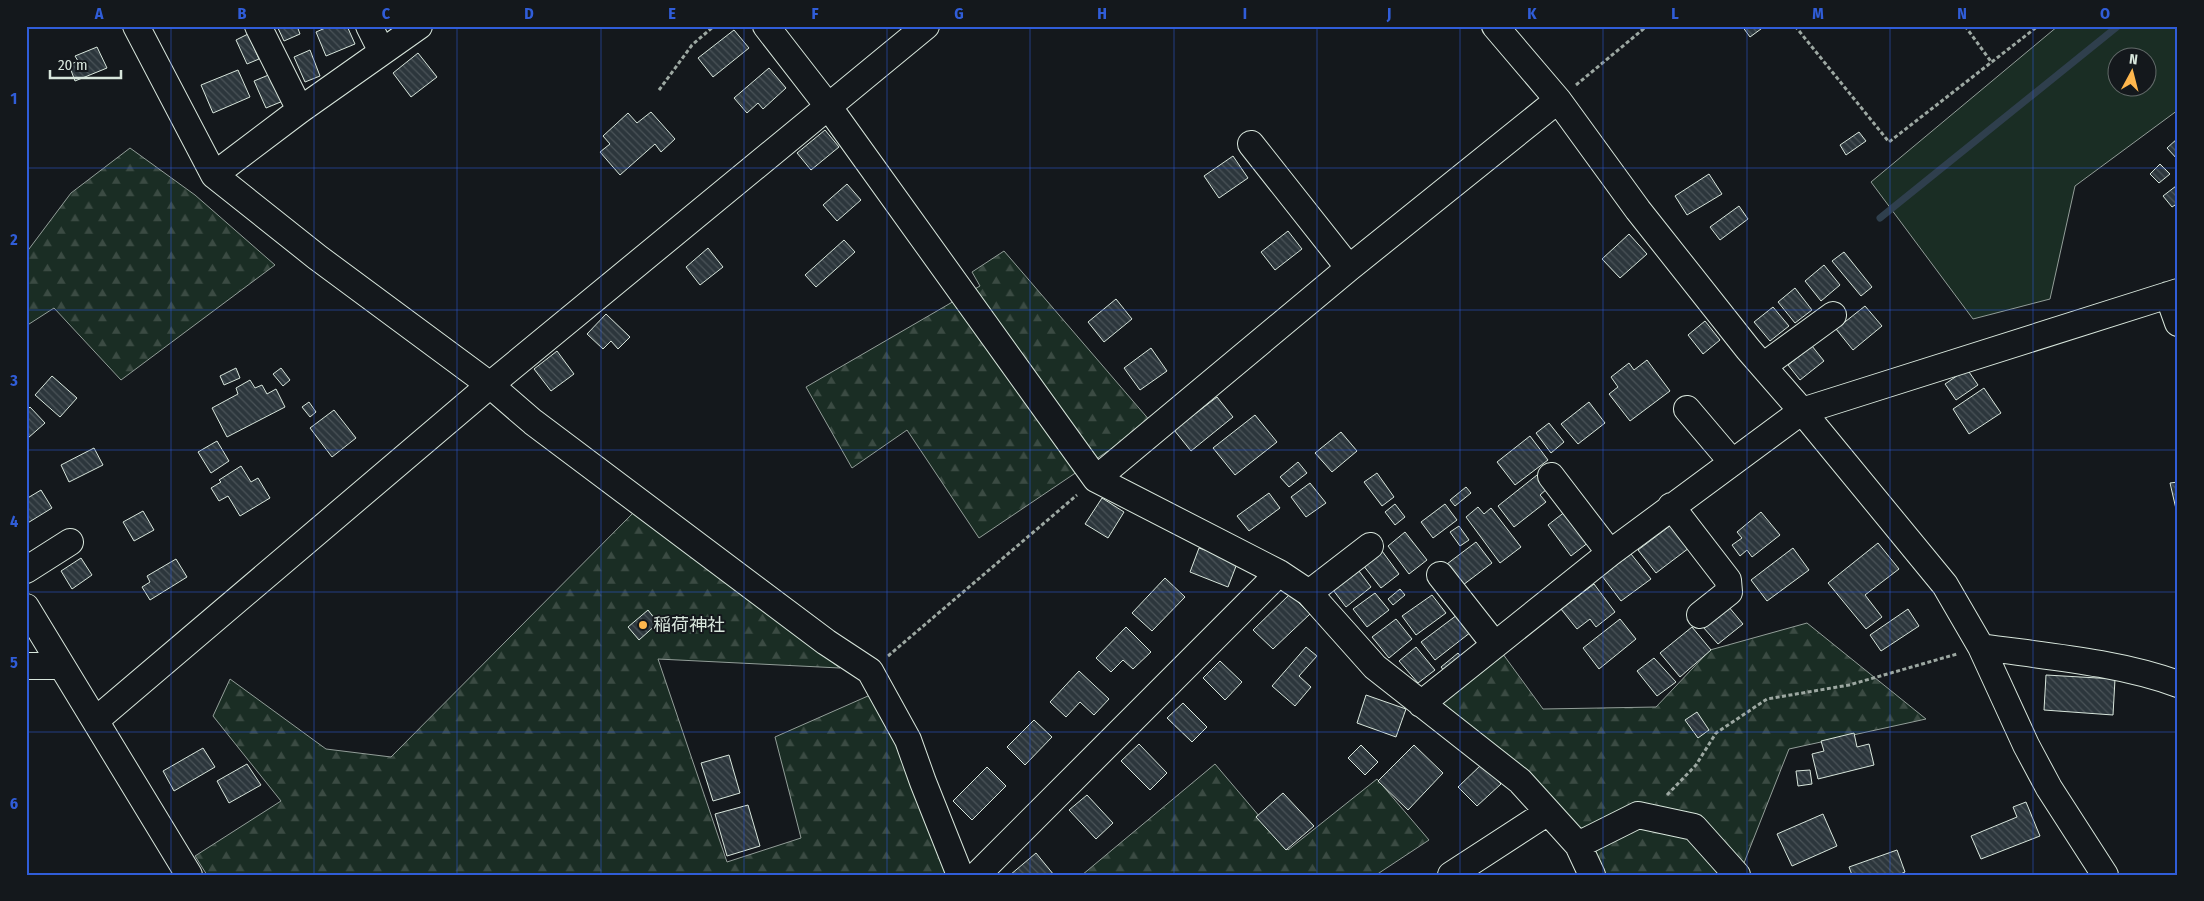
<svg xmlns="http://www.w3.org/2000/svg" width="2204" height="901" font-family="'Fira Sans Condensed','Noto Sans JP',sans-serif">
  <defs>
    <pattern id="forest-firs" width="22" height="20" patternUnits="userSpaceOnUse" patternTransform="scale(1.25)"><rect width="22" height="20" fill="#1a2d24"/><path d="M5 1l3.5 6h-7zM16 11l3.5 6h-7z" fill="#3b4b43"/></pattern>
    <pattern id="building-back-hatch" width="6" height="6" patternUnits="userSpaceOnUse" patternTransform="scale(1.25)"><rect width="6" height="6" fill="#2c363c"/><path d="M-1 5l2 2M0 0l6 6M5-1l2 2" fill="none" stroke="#4a5358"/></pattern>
  </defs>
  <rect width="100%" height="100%" fill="#14181c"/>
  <path fill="#1a2d24" stroke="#939e99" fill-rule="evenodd" d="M2058,26H2178V110L2075,186L2050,299L1973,319L1871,182ZM2116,58H2146V88H2116Z"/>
  <path fill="url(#forest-firs)" stroke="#939e99" d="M130,148L195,195L275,265L121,380L54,308L26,326V253L71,193Z
    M1004,251L1151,422L979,538L907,430L852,468L806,387L980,286L972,272Z
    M634,512L840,668L658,659L727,862L801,838L775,737L877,692L954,875H207L195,856L281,801L213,716L230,679L326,749L391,757Z
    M1807,623L1926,719L1789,749L1742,868L1745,875H1602L1590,852L1530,772L1436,702L1500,650L1543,709L1656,707L1710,650Z
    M1215,764L1288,850L1377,779L1429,840L1376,875H1082Z"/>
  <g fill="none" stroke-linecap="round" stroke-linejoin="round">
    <path stroke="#2f3f4d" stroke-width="7" d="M1880,218L2118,26"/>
  </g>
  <path fill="url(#building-back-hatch)" stroke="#d8e6dc" d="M277,26H297L300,34L284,41Z
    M330,26H347L355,44L326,56L316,32Z
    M1742,26H1765L1750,37Z
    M734,30L749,48L713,77L698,58Z
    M248,34L259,59L247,64L236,40Z
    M97,47L107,68L75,81L69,65L78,61L75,56Z
    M310,50L320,76L305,82L294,57Z
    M418,53L437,77L411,97L393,73Z
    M769,68L786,88L763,109L758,103L747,113L734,98Z
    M238,70L250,97L213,113L201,85Z
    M271,74L283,101L266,108L254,81Z
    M651,112L675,139L661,152L655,144L620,175L600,152L610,144L603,136L628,113L637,123Z
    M825,130L839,147L811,170L797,153Z
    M1859,132L1866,141L1846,155L1840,145Z
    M2178,138V160L2167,148Z
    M1233,156L1248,178L1219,198L1204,176Z
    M2160,164L2170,174L2159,183L2150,174Z
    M1709,174L1722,194L1687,215L1675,196Z
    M847,184L861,200L837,221L823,205Z
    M2176,186L2178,189V203L2172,207L2163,196Z
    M1739,206L1748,219L1720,240L1710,227Z
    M1288,231L1302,249L1275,270L1261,252Z
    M1629,234L1647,254L1620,278L1602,259Z
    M844,240L855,252L816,287L805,275Z
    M708,248L723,267L700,285L686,267Z
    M1844,252L1872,287L1861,296L1832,261Z
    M1824,265L1840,285L1821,301L1805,281Z
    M1795,288L1812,310L1795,323L1778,302Z
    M1116,299L1132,319L1104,342L1088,322Z
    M1865,306L1882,326L1853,350L1836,329Z
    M1773,307L1789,326L1770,341L1754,322Z
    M606,314L630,337L618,349L611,341L603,349L587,334Z
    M1705,321L1720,340L1703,354L1688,335Z
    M1812,346L1824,361L1800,380L1788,365Z
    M1151,348L1167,371L1140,390L1124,368Z
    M557,351L574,374L551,391L534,369Z
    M1647,360L1670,391L1630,421L1609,394L1618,387L1611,377L1629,363L1634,370Z
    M236,368L240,378L224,385L220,376Z
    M281,368L290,380L283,386L273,374Z
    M1967,369L1978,385L1956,400L1945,384Z
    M52,376L77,398L60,417L35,395Z
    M250,380L255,388L262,385L267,394L276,389L285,407L227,437L212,408L238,394L236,388Z
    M1984,388L2001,413L1969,434L1953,409Z
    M1217,397L1233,417L1191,451L1174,430Z
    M309,402L316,412L310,417L302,407Z
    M1589,402L1605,423L1578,444L1561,424Z
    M30,407L45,423L28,438L26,436V411Z
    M334,410L356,438L332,457L310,428Z
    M1255,415L1277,442L1235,475L1213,448Z
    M1549,423L1564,442L1551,453L1536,433Z
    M1341,432L1357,451L1332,472L1315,453Z
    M1530,436L1548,460L1515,485L1497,462Z
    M217,441L229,461L211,473L198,452Z
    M94,448L103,465L69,482L61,465Z
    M1298,462L1307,473L1289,487L1280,477Z
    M241,466L251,482L258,478L270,498L240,516L228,496L219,501L211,488L221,482L219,480Z
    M1377,473L1394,497L1382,506L1364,482Z
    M1537,475L1548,488L1540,495L1546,502L1514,527L1498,506Z
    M2178,482V509H2176L2170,483Z
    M1310,483L1326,503L1306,517L1291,497Z
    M1466,487L1471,493L1455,506L1450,500Z
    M41,490L52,508L26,524V499Z
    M1269,493L1280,508L1249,531L1237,516Z
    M1102,498L1124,512L1108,538L1085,524Z
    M1395,504L1405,517L1395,525L1385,512Z
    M1445,504L1457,520L1433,538L1421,522Z
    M1478,507L1484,514L1491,508L1521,547L1500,563L1466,517Z
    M143,511L154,530L134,541L123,522Z
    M1566,511L1589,542L1571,556L1548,525Z
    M1761,512L1780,535L1752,557L1747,550L1740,556L1732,545L1742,538L1737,532Z
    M1671,525L1689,548L1656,573L1638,550Z
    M1459,526L1469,540L1460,546L1450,532Z
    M1405,532L1427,560L1409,574L1388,546Z
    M1476,542L1492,563L1463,585L1447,564Z
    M1878,543L1899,569L1865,595L1882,617L1866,629L1828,583Z
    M1199,548L1238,561L1228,587L1190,572Z
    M1793,548L1809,570L1767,601L1751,580Z
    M1382,551L1399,574L1381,588L1363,565Z
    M1631,554L1651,579L1621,601L1602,576Z
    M81,558L92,575L72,589L61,571Z
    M176,559L187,577L150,600L142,587L150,582L147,576Z
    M1359,571L1371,587L1346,607L1333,590Z
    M1165,578L1185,597L1152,631L1132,613Z
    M1594,584L1615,612L1596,627L1590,619L1577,629L1561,609Z
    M1400,589L1405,595L1393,605L1388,599Z
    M1375,593L1389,610L1367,627L1353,609Z
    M1290,594L1310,614L1273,649L1253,630Z
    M1432,595L1446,613L1416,635L1402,616Z
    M1728,606L1743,624L1718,644L1703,627Z
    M1908,609L1919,626L1881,651L1870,635Z
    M648,610L658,623L639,640L628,627Z
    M1457,615L1471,632L1435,660L1421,642Z
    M1396,619L1412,639L1389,658L1372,637Z
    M1620,619L1636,639L1599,669L1583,648Z
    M1126,627L1151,652L1133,669L1123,660L1111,672L1096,658Z
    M1692,627L1711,650L1680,677L1660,653Z
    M1306,647L1317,656L1299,676L1311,687L1295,706L1272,686Z
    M1416,647L1435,670L1418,683L1399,661Z
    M1458,653L1462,658L1445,672L1441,667Z
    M1654,658L1676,682L1657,696L1637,671Z
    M1220,661L1242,682L1225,700L1203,678Z
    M1079,671L1109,699L1094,715L1080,702L1066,717L1050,702Z
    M2046,675L2115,679L2113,715L2044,710Z
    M1366,695L1406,709L1396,737L1357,723Z
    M1183,703L1207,727L1192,742L1167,718Z
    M1697,712L1709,730L1698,738L1685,720Z
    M1034,720L1052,737L1025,765L1007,747Z
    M1854,733L1857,747L1869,744L1874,765L1818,779L1812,754L1824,751L1821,741Z
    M1139,744L1167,773L1150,790L1121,761Z
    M1361,745L1378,762L1365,775L1348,758Z
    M1414,745L1443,773L1408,810L1378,781Z
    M203,748L215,767L174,791L163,771Z
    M729,755L740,793L713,801L701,763Z
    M247,764L261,785L229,803L217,781Z
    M1482,764L1501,784L1477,806L1458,787Z
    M987,767L1006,786L972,820L953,801Z
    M1810,770L1812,784L1798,786L1796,771Z
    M1283,793L1314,826L1286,850L1256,817Z
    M1087,795L1113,823L1096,839L1069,810Z
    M2026,802L2040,836L1981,859L1971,836L2017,817L2013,807Z
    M748,805L760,846L727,856L715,814Z
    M1823,814L1837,846L1792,866L1777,834Z
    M1897,850L1905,872L1898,875H1852L1849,867Z
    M1036,853L1054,875H1010Z"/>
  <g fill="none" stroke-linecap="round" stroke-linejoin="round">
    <g stroke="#d8e6dc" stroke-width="28">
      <path id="minor" d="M136,26L214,175L317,257L490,385L533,422L826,642L870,671L908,740L923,782L960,875
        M258,26L300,110
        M369,26L382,52
        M766,26L828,106L1096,479L1279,573L1309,593L1375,667L1520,781L1578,845L1592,875
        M1495,26L1558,100L1638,210L1748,349L1802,411L1945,585L1981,647L2026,745L2049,788L2105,875
        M1251,144L1349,268
        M214,175L300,110L419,26
        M2168,295L2178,323
        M1763,366L1833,315
        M1687,409L1732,462
        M1551,476L1610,553
        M1096,479L1349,268L1558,100
        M1671,506L1728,580L1729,592L1700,615
        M26,570L70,542
        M1440,575L1495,645
        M1309,593L1370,546
        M26,607L189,875
        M1981,647C2044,656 2118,662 2178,684
        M26,666H61
        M1421,704L1610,553L1802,411L2178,292
        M96,720L490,385L926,26
        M1578,845L1638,815L1694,827L1737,875
        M977,875L1279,573
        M1451,875L1548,812"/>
    </g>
    <path stroke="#9da8a2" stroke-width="3" stroke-dasharray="4 2.5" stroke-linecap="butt" d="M1795,26L1889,142L2038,26
      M1965,26L1992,63
      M1576,85L1647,26
      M659,90L692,45L714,26
      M888,656L1077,495
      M1667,795L1696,765L1716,733L1767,699L1849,685L1957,654"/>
    <use href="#minor" stroke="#14181c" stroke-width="26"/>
  </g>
  <path fill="none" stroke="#305dd8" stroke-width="1" stroke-opacity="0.55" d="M171,26V875M314,26V875M457,26V875M601,26V875M744,26V875M887,26V875M1030,26V875M1174,26V875M1317,26V875M1460,26V875M1603,26V875M1747,26V875M1890,26V875M2033,26V875M26,168H2178M26,310H2178M26,450H2178M26,592H2178M26,732H2178"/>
  <circle fill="#ffb74d" stroke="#14181c" stroke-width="2" cx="643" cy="625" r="5"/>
  <g text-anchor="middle" stroke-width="4" stroke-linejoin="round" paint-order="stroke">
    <g font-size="18" fill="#d8e6dc" stroke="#14181c" text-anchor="start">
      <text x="653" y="631">稲荷神社</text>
    </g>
  </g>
  <rect width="2204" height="901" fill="none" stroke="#14181c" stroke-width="55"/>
  <g transform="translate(2132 72) rotate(7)"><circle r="24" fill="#14181c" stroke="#626a69"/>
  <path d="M0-4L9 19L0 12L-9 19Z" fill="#ffb74d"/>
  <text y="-8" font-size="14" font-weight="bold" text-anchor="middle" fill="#d8e6dc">N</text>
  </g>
  <path d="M50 70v8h71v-8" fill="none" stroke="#d8e6dc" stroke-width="2.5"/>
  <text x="58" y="70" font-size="15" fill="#d8e6dc" stroke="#14181c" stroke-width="4" paint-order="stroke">20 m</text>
  <rect x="28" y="28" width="2148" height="846" fill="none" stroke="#305dd8" stroke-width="2"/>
  <g font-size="16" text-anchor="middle" font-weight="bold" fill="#305dd8">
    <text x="99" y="19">A</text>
    <text x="242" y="19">B</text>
    <text x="386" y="19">C</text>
    <text x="529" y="19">D</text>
    <text x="672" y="19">E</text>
    <text x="815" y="19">F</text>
    <text x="959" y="19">G</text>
    <text x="1102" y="19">H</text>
    <text x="1245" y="19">I</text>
    <text x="1389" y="19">J</text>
    <text x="1532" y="19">K</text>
    <text x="1675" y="19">L</text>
    <text x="1818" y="19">M</text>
    <text x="1962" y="19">N</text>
    <text x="2105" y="19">O</text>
    <text x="14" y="104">1</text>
    <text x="14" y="245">2</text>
    <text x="14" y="386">3</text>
    <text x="14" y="527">4</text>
    <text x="14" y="668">5</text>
    <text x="14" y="809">6</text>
  </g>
</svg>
